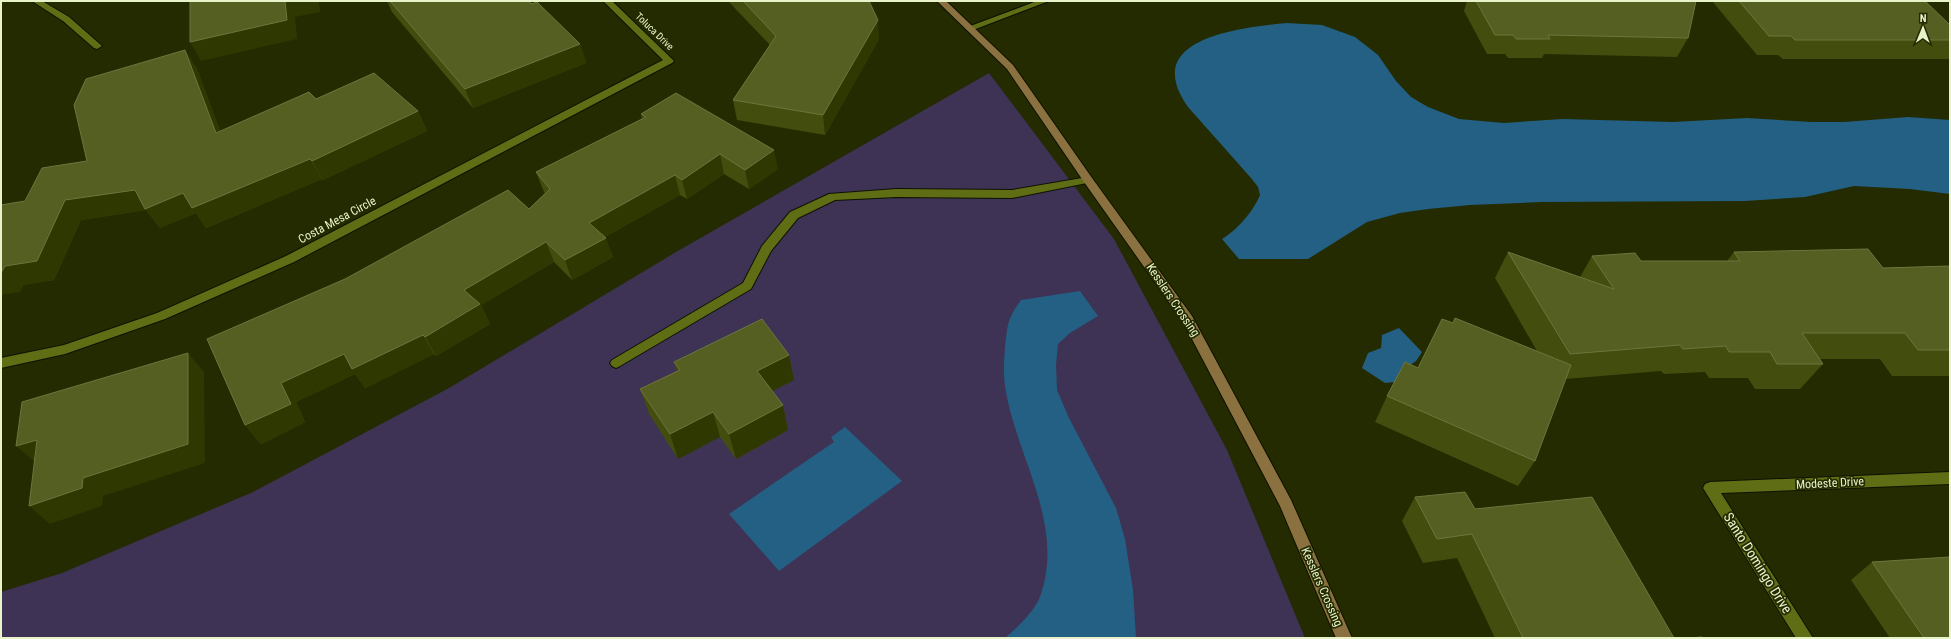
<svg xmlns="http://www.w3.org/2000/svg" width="1951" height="639" font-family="'Roboto Condensed',sans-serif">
  <rect width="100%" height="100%" fill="#242b00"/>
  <path fill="#3e3255" d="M989,73L1114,239L1227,450L1305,638H1V592L62,573L253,492L449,388L676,252Z"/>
  <path fill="#236084" d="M1286,23L1322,25L1355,37L1378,55L1396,81L1411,97L1428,107L1459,119L1504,123L1562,119L1673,122L1747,118L1811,122H1844L1908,117L1950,120V194L1910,189L1854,186L1805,197L1745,201L1541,202L1470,205L1428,209L1400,213L1367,222L1308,259H1239L1222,239C1237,230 1253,212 1260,195L1258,187L1251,178L1188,107C1139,38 1240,28 1286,23Z
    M1080,291L1098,316L1070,333L1058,344L1056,365L1057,390L1069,418L1116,508L1125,539L1133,590L1136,638H1005C1018,627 1036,610 1041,594C1065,522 1015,455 1005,386C1003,373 1004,360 1005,347C1008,323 1007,320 1021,300Z
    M1399,328L1422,352L1416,361L1410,365L1405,381L1385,383L1362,368L1368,353L1381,348L1382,335Z
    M845,427L902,481L779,571L729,514L834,442L831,437Z"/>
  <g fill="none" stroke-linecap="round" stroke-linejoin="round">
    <g stroke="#0e1200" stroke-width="2">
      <path id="lane" d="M1088,177L1092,178L1093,180L1092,182L1012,198L896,197L835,200L798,218L771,251L751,289L620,366L616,368L612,366L610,363L612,360L743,283L762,246L790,212L829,194L896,189L1012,190Z"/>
    </g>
    <g stroke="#0e1200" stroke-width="2">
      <path id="street" d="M32,1H42L69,17L102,46L97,49L94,48L63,21Z
        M603,1H612L672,59L674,61L672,63L294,262L165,319L65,354L1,368V358L64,345L157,313L286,256L663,60Z
        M1037,1H1049L973,30H967L965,28Z
        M1950,472V484L1721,493L1813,638H1796L1703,488L1705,484L1710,482Z"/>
    </g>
    <g stroke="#0e1200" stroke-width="2">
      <path id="secondary" d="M937,1H946L1013,65L1092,178L1192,316L1291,500L1352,638H1336L1280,506L1183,322L1084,182L1007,69Z"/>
    </g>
    <use href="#lane" fill="#5f6e15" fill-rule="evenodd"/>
    <use href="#street" fill="#5f6e15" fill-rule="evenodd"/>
    <use href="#secondary" fill="#8a713f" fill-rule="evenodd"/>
  </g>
  <path fill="#434d0e" d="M387,1H529L580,44L586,63L473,108L392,12Z
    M728,1H869L879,39L825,135L737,120L733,100L770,45Z
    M1467,1H1696L1688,38L1677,57L1544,54L1542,58H1508L1505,54H1487L1464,11Z
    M1712,1H1925L1950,25V59H1783L1778,55H1757Z
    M185,50L197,69L220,131L418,111L427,131L323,180L322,179L206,228L196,213L160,228L146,210L81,220L54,280L23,285L20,292L25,201L87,161Z
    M641,114L778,169L749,189L724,174L687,199L680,195L605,237L613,257L572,280L554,262L481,305L490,324L436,356L434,354L365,388L355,374L296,402L305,422L261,444L245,425L529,209L545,193L544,192L536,172L642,119Z
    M1508,252L1580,277L1592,256L1641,261H1727L1734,252L1883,268L1950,266V376H1892L1880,359H1820L1823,364L1800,389H1755L1748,378H1709L1705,372L1664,374L1661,371L1565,379L1535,461L1518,486L1375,422L1387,396L1418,368L1453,323L1455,318L1537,351L1495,278Z
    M789,355L794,380L772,391L783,405L788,430L736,459L720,437L678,459L649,414L640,389L677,371L674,362Z
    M1415,497L1475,509L1674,638H1495L1457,558L1423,563L1402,521Z
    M1872,562L1950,638H1890L1851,580Z"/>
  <path fill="#2f3800" d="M285,1H319L320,12L295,17L297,39L201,61L190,42Z
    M878,20L879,39L825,135L823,115Z
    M580,44L586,63L473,108L465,89Z
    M185,50L197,69L228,153L216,133Z
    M418,111L427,131L323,180L312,161Z
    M774,150L778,169L749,189L745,170Z
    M720,154L724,174L687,199L682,180Z
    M310,159L322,179L206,228L196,213L160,228L146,210L81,220L54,280L23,285L20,292L1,295V273L5,266L65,200L135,190L183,193Z
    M675,175L680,195L596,242L589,223Z
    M606,238L613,257L572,280L565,260Z
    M546,242L554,262L481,305L490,324L436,356L425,337L464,290Z
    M423,335L434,354L365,388L355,374L296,402L305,422L261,444L245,425L281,383L344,354Z
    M188,353L204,372L205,463L103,496L102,506L50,524L29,506Z
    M789,355L794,380L763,396L757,371Z
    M783,405L788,430L736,459L729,434Z
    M713,412L720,437L678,459L670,434Z
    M37,440V464L16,446Z"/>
  <path fill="#555f22" stroke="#6c763d" d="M190,1H285L287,20L190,42Z
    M390,1H529L531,4L537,2L580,44L465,89Z
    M743,1H869L878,20L823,115L733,100L776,36Z
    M1476,1H1696L1688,38L1548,35L1550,39H1516L1513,35H1495Z
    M1739,1H1925L1950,25V40H1795L1791,36H1769Z
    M185,50L216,133L309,92L316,99L374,73L418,111L312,161L310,159L192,208L183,193L145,209L135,190L65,200L37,261L5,266L1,273V205L25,201L42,168L87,161L74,105L86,79Z
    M676,93L774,150L745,170L720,154L682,180L675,175L589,223L606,238L565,260L546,242L464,290L480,304L425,337L423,335L352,369L344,354L281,383L291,404L245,425L207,339L345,279L508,190L529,209L550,189L536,172L646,117L641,114Z
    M1868,249L1883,268L1950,266V350H1918L1905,333H1802L1823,364H1777L1770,352H1729L1726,346L1683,349L1680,345L1570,354L1508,252L1614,289L1592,256L1635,253L1641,261H1740L1734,252Z
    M1455,318L1571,365L1535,461L1387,396L1405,362L1418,368L1442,319L1453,323Z
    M762,319L789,355L757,371L783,405L729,434L713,412L670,434L640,389L680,370L674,362Z
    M188,353V444L83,478L82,488L29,506L37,440L16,446L22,402Z
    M1465,492L1475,509L1592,497L1674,638H1523L1472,534L1437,539L1415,497Z
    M1950,557V638H1924L1872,562Z
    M1702,637L1703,638H1688Z"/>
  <g text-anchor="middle" stroke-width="3.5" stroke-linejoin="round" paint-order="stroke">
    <g font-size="10" fill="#e9f3ca" stroke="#242b00">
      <text transform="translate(655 31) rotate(44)" y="4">Toluca Drive</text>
    </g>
    <g font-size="12" fill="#e9f3ca" stroke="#242b00">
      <text transform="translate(337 220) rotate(-28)" y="4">Costa Mesa Circle</text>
      <text transform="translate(1173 300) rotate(56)" y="4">Kesslers Crossing</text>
      <text transform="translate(1830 483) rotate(-3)" y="4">Modeste Drive</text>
      <text transform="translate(1322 587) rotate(66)" y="4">Kesslers Crossing</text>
    </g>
    <g font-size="14" fill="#e9f3ca" stroke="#242b00">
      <text transform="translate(1758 563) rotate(58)" y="5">Santo Domingo Drive</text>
    </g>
  </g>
  <rect width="1951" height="639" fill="none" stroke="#e9f3ca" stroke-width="4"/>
  <g transform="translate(1923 28) rotate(1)" stroke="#242b00" stroke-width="3" paint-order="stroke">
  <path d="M0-3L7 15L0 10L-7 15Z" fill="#e9f3ca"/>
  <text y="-6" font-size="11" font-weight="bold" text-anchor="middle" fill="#e9f3ca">N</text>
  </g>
</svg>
